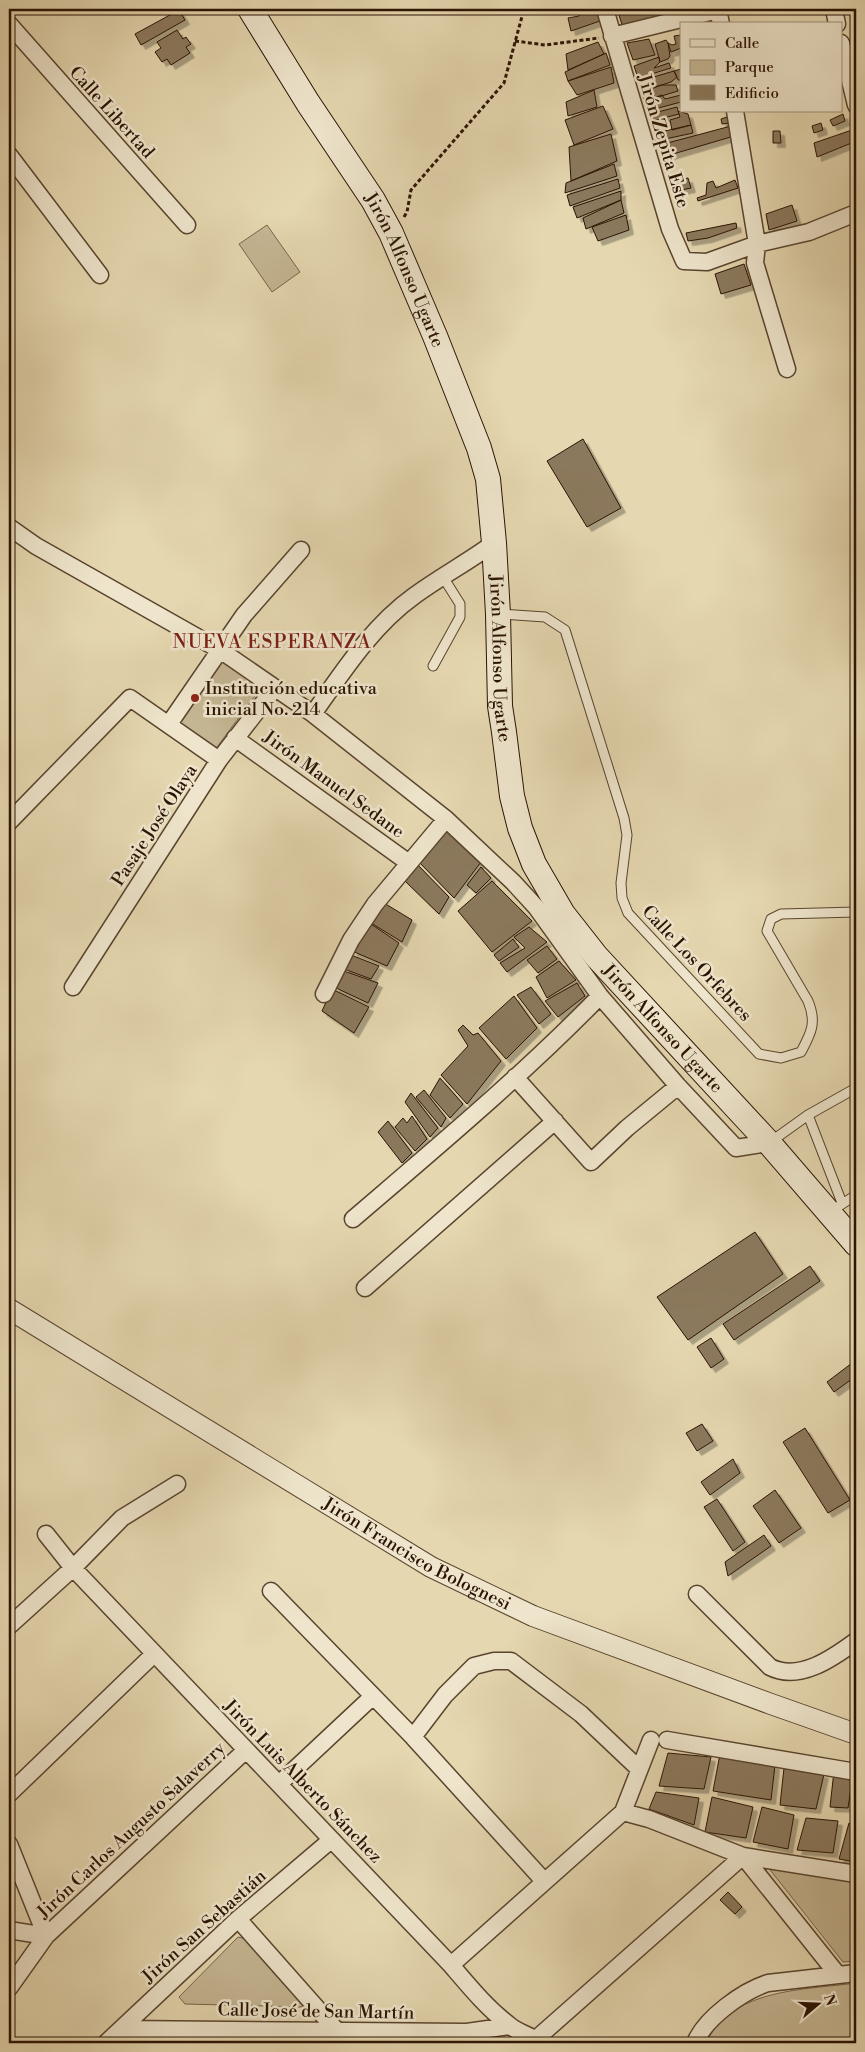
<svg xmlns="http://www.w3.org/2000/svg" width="865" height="2052" font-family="'Libre Bodoni',serif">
  <defs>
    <filter id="shadow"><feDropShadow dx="4.5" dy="4.5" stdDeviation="0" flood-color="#0004"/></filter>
  </defs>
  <rect width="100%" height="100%" fill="#e5d7b0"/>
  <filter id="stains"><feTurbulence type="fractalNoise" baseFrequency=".004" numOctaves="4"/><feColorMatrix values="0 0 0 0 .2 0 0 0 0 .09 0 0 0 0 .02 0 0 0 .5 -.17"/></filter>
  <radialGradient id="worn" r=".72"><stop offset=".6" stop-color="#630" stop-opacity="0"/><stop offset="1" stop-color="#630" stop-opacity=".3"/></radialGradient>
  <path fill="#c5b693" stroke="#78644b" d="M267,225L300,272L272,292L239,244Z
    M222,658L261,688L214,751L175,721Z
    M767,1866L856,1881V1961L843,1962Z
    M238,1937L247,1939L306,1999L302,2007L185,2004L179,1997Z
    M856,1983V2043H706C731,1988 805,1990 856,1983Z"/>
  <path fill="#8b795d" stroke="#2a1303" filter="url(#shadow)" d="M577,9H597L600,21L571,31L568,18L579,16Z
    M617,9H668V13L667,20L624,31Z
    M179,10L185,20L141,45L135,34Z
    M856,14V34L850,17Z
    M177,30L183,39L186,37L191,44L186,47L190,53L171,65L167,59L162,62L155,52L161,48L157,42Z
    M681,35V48L671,52L668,43L672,45L676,44L674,36Z
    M649,39L655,55L633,60L627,43Z
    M666,40L668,43L670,56L668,59L660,62L655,44Z
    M598,42L604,54L568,70L566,54Z
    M606,53L610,65L568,81L565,72Z
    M659,57L660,62L654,68L669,63L671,68L638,78L634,66Z
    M611,67L614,83L577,95L568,81Z
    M681,69V80H678L674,71Z
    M674,71L677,77L671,82L641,92L640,81Z
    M661,85H676L678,91L645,101L641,92Z
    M594,90L597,107L568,116L566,102Z
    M662,95L665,99L681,95V102L651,110L645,101Z
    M603,106L613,129L574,145L565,120Z
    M677,107L679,114L652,121L650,114Z
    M678,111L688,114L691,125L672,130L670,120L680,117Z
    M843,114L845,121L833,126L830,120Z
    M730,116V123L722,124L721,119Z
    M821,123L823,130L814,133L812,126Z
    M691,125L693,133L656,141V133Z
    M731,126L734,136L663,157L660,145Z
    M852,130L854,142L817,157L814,143Z
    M773,131H780L781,143H773Z
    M611,134L617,161L571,181L569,147Z
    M614,164L617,176L565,193L566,183Z
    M688,178L691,188L676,191L672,181Z
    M618,179L620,188L570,206L567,195Z
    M735,180L738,188L698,201L697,198L706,195L707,183L713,181L716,188Z
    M621,191V200L577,218L573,207Z
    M621,200L624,213L586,229L583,218Z
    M792,205L797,221L769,230L766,214Z
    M626,215L629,230L598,241L592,227Z
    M736,223L737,228L708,238L688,241L686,233Z
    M744,264L751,285L721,294L715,274Z
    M583,439L621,508L587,527L547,461Z
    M442,826L481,862L454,898L418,861Z
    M414,861L449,897L439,914L403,879Z
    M481,867L491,878L476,893L467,885Z
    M492,881L532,921L492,952L458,911Z
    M384,903L412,920L402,942L371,923Z
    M368,922L399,943L387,966L352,951Z
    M529,927L547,942L507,972L500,963L525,948L514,937Z
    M513,939L519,947L499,961L494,955Z
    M547,946L557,959L538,973L527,960Z
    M351,955L379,966L371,979L344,969Z
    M559,961L576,980L547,998L536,977Z
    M344,971L378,983L368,1003L334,987Z
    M577,983L585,996L558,1017L545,1001Z
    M531,987L551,1014L539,1024L517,995Z
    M332,989L369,1007L354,1033L322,1011Z
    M514,996L537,1028L506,1059L479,1028Z
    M463,1025L473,1035L478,1033L501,1061L467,1104L441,1075L468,1046L458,1030Z
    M440,1078L463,1104L450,1118L430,1095Z
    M424,1090L446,1118L441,1127L416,1097Z
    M411,1093L438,1128L430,1137L405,1102Z
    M412,1116L427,1139L415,1151L395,1127L403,1118L407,1123Z
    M388,1121L412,1153L402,1163L378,1132Z
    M755,1232L783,1274L688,1340L657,1297Z
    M810,1266L820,1281L734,1340L723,1324Z
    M711,1338L724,1359L711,1368L697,1347Z
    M856,1360V1376L834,1392L827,1382Z
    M702,1424L713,1441L697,1451L686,1433Z
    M805,1428L850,1500L828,1513L783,1442Z
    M733,1459L740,1473L710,1495L701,1482Z
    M775,1490L801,1528L779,1543L753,1506Z
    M717,1499L745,1542L733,1551L704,1507Z
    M764,1535L771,1546L728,1576L725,1562Z
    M668,1753L711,1757L704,1789L659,1786Z
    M720,1754L775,1765L771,1800L713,1791Z
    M784,1768L824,1774L816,1809L780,1805Z
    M834,1771L853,1774L848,1808L830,1807Z
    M656,1792L699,1798L694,1825L649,1809Z
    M712,1797L753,1807L746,1838L705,1832Z
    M762,1807L794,1815L788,1849L753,1842Z
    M806,1818L838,1821L833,1853L797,1850Z
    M849,1823L856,1824V1862L839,1859Z
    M728,1892L742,1907L735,1914L720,1900Z"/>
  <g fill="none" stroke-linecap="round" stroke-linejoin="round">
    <g stroke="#59442e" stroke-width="11">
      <path id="service" d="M499,614L545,617L565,630L624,818L627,835L621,883L622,898L628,913L759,1054L781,1058L801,1052C811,1033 817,1023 808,1001L767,931L771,919L781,914L856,912
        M433,666L460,617V604L443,577
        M808,1115L842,1203
        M769,1143L808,1115L856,1088
        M839,1206L856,1195"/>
    </g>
    <g stroke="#59442e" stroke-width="19">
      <path id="minor" d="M605,9L670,229L684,261L707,262L757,244L809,232L856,213
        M718,9L721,24
        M834,9L837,24
        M9,24L187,225
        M612,36L722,9
        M841,43L856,105
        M735,111L757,244L755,263L787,369
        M9,155L100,275
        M9,527L36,546L220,650L313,714L446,819L513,882L536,907L600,996L678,1086L736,1148L769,1143
        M313,714C342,673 372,626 414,596C440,577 468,562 494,543
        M169,724L244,615L301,550
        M235,738L409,863
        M9,822L130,698L219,760
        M73,987L219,760L274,689
        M324,994L351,940L375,904L446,819
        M515,1077L591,1162L627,1128L678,1086
        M353,1219C437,1147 523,1075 600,996
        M365,1288L555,1121
        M46,1534L73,1568L451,1965C469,1986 486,2007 508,2024C517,2033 531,2035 541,2043
        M271,1591L413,1737L544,1881
        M697,1594L770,1667C799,1682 833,1658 856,1641
        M9,1626L73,1568L122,1518L177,1484
        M413,1737L445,1695L474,1666L494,1661H511L581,1714L638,1768
        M667,1740L856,1772
        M279,1784L372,1697
        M9,1794L154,1654
        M623,1812L649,1819L743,1856L856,1874
        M9,1844L46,1936
        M743,1856L838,1975
        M238,1919L338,2032
        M9,1930L46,1936
        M451,1965L623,1812L651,1740
        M9,1988L46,1936L246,1750
        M121,2029L467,2032L509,2026
        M536,2039L743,1856
        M106,2043L238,1919L331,1840
        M695,2043C705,2018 743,1991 768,1983L856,1973"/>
    </g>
    <g stroke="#59442e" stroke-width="22">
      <g id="tertiary">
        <path id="s1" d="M9,1309L431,1567L533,1616L771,1704L856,1734"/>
      </g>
    </g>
    <g stroke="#2a1303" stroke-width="26">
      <g id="secondary">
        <path id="s2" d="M250,9L308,103L373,200L391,233L435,336L479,448L488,479L494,543L498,614L500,706L504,732L512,796L520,828L534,864L563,914L596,956L769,1143L856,1244"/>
      </g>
    </g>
    <path stroke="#2a1303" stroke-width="3" stroke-dasharray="4 2.5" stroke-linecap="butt" d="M515,41L545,45L599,38
      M404,217L407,212L411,190L504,83L524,9"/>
    <use href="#service" stroke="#eee5cc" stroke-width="9"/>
    <use href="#minor" stroke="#eee5cc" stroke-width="16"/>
    <use href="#tertiary" stroke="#eee5cc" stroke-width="20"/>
    <use href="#secondary" stroke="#eee5cc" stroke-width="24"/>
  </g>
  <circle fill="#8f2418" stroke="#eee5cc" stroke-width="2" cx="195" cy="698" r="5"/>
  <g text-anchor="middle" stroke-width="5" stroke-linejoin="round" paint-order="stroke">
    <g font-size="18" fill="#2a1303" stroke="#eee5cc">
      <text transform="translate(112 112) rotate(48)" y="6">Calle Libertad</text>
      <text transform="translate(664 141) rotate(73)" y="6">Jirón Zepita Este</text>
      <text dy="6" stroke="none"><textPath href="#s2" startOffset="304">Jirón Alfonso Ugarte</textPath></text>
      <text dy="6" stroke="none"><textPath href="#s2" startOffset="709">Jirón Alfonso Ugarte</textPath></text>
      <text transform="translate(334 784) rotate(36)" y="6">Jirón Manuel Sedane</text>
      <text transform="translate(154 825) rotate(-57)" y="6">Pasaje José Olaya</text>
      <text transform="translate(697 963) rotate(47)" y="6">Calle Los Orfebres</text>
      <text dy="6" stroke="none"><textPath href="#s2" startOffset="1129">Jirón Alfonso Ugarte</textPath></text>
      <text dy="6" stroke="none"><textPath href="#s1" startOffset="476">Jirón Francisco Bolognesi</textPath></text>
      <text transform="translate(303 1781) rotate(46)" y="6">Jirón Luis Alberto Sánchez</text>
      <text transform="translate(131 1830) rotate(-43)" y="6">Jirón Carlos Augusto Salaverry</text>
      <text transform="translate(204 1926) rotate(-42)" y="6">Jirón San Sebastián</text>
      <text transform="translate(316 2011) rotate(1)" y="6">Calle José de San Martín</text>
    </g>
    <g font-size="18" fill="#2a1303" stroke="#eee5cc" text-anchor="start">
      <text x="205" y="694">Institución educativa<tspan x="205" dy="21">inicial No. 214</tspan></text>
    </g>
    <g font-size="19" letter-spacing="1" fill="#7a1f14" stroke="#eee5cc">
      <text x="272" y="648">NUEVA ESPERANZA</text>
    </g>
  </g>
  <rect width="865" height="2052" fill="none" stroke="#e5d7b0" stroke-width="30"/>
  <rect x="10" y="10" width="845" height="2032" fill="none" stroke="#2a1303" stroke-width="2.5"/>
  <rect x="15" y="15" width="835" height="2022" fill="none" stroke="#2a1303"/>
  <rect x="680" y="22" width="162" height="90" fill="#eee5cc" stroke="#a0917c"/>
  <rect x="690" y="39" width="25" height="8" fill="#eee5cc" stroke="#a0917c"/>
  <text x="725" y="48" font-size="15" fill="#2a1303">Calle</text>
  <rect x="690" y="60" width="25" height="15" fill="#c5b693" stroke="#a0917c"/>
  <text x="725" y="72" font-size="15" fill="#2a1303">Parque</text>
  <rect x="690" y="85" width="25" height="15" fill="#8b795d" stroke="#a0917c"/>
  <text x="725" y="98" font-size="15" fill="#2a1303">Edificio</text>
  <g transform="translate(818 2004) rotate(71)" stroke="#eee5cc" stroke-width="4" paint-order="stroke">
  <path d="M0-4L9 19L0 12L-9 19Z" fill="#2a1303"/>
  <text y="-8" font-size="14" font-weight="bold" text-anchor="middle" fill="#2a1303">N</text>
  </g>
  <rect width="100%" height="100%" filter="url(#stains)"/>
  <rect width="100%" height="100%" fill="url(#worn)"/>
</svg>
